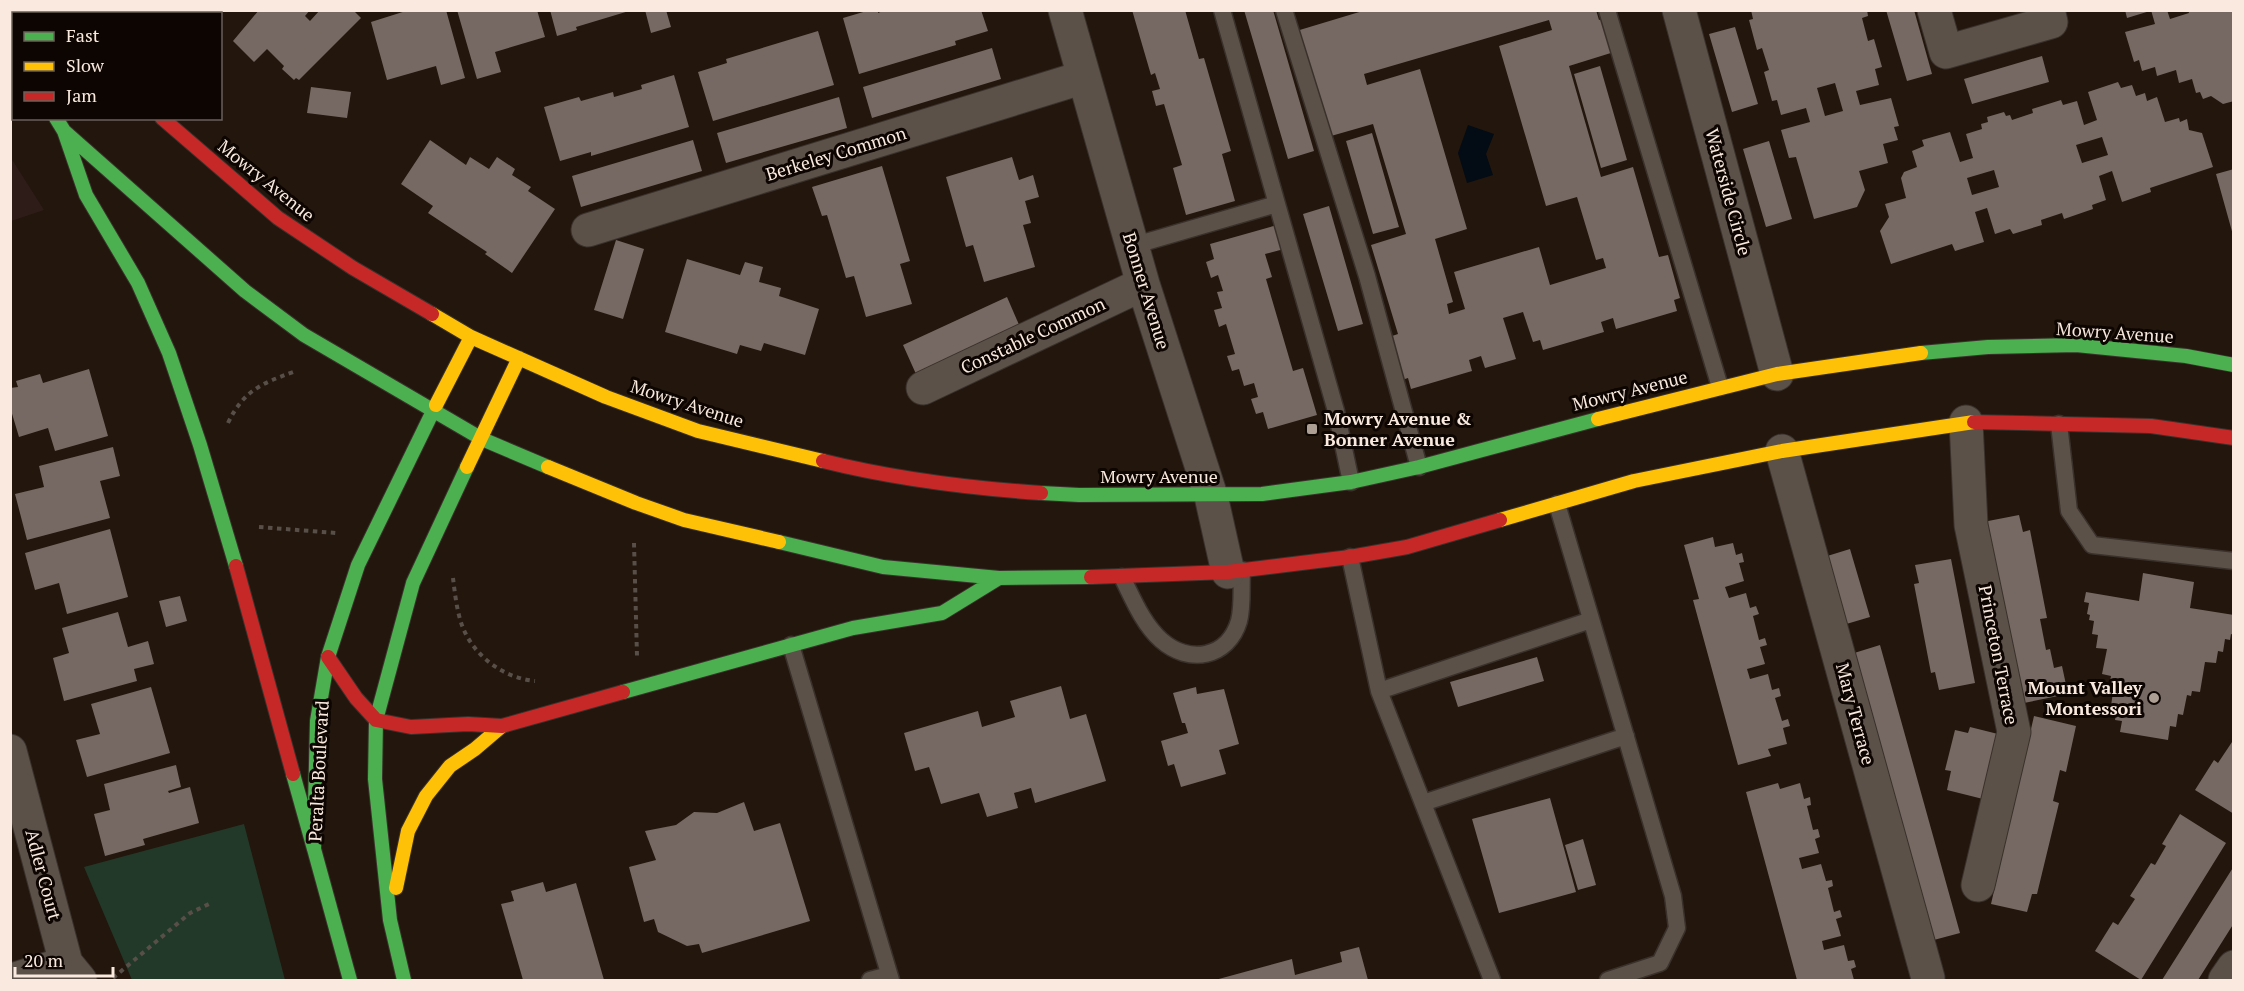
<svg xmlns="http://www.w3.org/2000/svg" width="2244" height="991" font-family="'PT Serif',serif">
  <rect width="100%" height="100%" fill="#22160d"/>
  <path fill="#2e1c18" d="M11,158L44,210L11,221H10Z"/>
  <path fill="#223929" d="M244,824L285,980H132L84,867Z"/>
  <path fill="#030b14" d="M1468,125L1494,134L1486,154L1493,175L1467,183L1458,153Z"/>
  <path fill="#766963" fill-rule="evenodd" d="M259,10H310L305,16L310,21L320,10H353L361,18L299,80L296,78L294,80L282,69L284,66L267,49L254,62L233,41Z
    M409,10H446L465,78L441,85L436,66L387,80L371,22Z
    M457,10H537L545,37L495,52L501,72L477,79Z
    M550,10H629V11L576,27L577,30L557,36Z
    M645,10H666L671,27L651,33Z
    M870,10H878V13L885,10H981L988,31L955,41L956,45L859,74L843,18Z
    M1132,10H1185L1199,59L1204,58L1231,151L1222,154L1235,201L1186,215L1173,168L1182,165L1164,104L1156,106L1152,91L1160,89L1155,73L1151,75Z
    M1244,10H1273L1314,151L1288,159Z
    M1366,10H1596L1599,20L1604,18L1614,52L1569,66L1601,177L1633,167L1659,257L1668,255L1680,298L1674,300L1677,311L1616,329L1613,318L1601,322L1604,332L1543,350L1540,340L1533,342L1523,312L1503,318L1516,359L1485,368L1481,356L1469,360L1472,371L1411,389L1408,378L1402,380L1389,337L1398,334L1371,245L1406,234L1373,124L1324,138L1293,32ZM1549,20L1552,30L1499,46L1546,206L1577,197L1596,260L1603,258L1606,268L1550,285L1539,247L1454,272L1465,309L1449,314L1447,304L1453,302L1435,239L1467,229L1420,69L1367,85L1364,74Z
    M1751,10H1867L1868,16L1862,18L1868,41L1874,39L1882,67L1875,69L1879,85L1856,91L1860,105L1891,98L1899,126L1894,127L1898,140L1883,144L1888,163L1859,171L1865,190L1857,207L1814,219L1796,157L1789,158L1781,130L1810,122L1806,108L1781,115L1777,100L1772,101L1764,72L1769,70L1762,48L1757,50L1749,20L1753,19ZM1835,83L1843,111L1825,116L1817,88Z
    M1886,10H1914L1932,74L1907,81Z
    M2125,10H2150V11L2127,18Z
    M2151,10H2167L2170,19L2189,13L2188,10H2234V101L2223,104L2211,96L2203,99L2200,92L2196,93L2192,79L2179,83L2176,70L2157,76L2155,67L2142,71L2139,60L2134,62L2125,32L2155,24Z
    M1735,27L1758,104L1732,112L1709,34Z
    M818,31L834,85L713,121L698,72L727,63L726,59Z
    M992,48L1001,79L872,118L863,87Z
    M2042,56L2049,82L1972,104L1964,79Z
    M1600,66L1627,160L1601,168L1574,74Z
    M674,75L689,127L591,156V152L560,161L544,107L579,97L581,101L613,92L614,97L642,89L641,85Z
    M2118,82L2121,88L2132,85L2136,96L2145,93L2147,101L2157,97L2165,122L2179,118L2180,122L2187,119L2189,130L2202,133L2213,167L2150,188L2151,192L2122,202L2112,171L2099,176L2106,200L2092,205L2093,209L2064,219L2062,213L2041,220L2042,225L2013,234L2010,229L1995,234L1987,208L1975,212L1984,242L1955,251L1952,244L1891,264L1880,231L1889,217L1885,204L1906,198L1901,178L1904,172L1917,167L1912,151L1924,146L1922,140L1950,132L1960,162L1973,158L1966,134L1982,129L1981,124L1988,122L1987,117L2004,112L2006,116L2010,115L2012,120L2033,113L2032,109L2061,100L2063,105L2077,101L2084,125L2097,120L2088,92ZM2102,137L2108,155L2082,163L2076,145ZM1994,170L1999,187L1972,195L1967,178Z
    M311,87L351,92L347,118L307,113Z
    M839,97L847,128L726,163L717,133Z
    M1372,133L1399,227L1373,234L1346,141Z
    M430,140L466,165L470,157L489,169L497,157L515,169L512,175L531,187L528,191L555,209L512,273L485,254L487,252L428,213L433,206L401,184Z
    M693,140L702,171L581,207L572,176Z
    M1769,141L1792,219L1766,227L1743,149Z
    M1012,157L1019,180L1033,175L1039,197L1025,201L1031,223L1023,225L1035,267L984,282L973,245L966,247L946,177Z
    M882,166L910,261L900,264L912,304L866,317L854,276L846,278L827,215L822,216L812,187Z
    M2234,169V235H2233L2216,174Z
    M1329,206L1363,324L1338,331L1303,214Z
    M1277,225L1284,249L1265,254L1272,277L1266,279L1293,371L1303,368L1317,415L1268,429L1263,412L1256,414L1251,399L1258,397L1254,383L1244,386L1239,369L1232,371L1227,356L1235,354L1226,324L1219,327L1214,310L1222,308L1217,292L1223,291L1218,275L1211,278L1206,262L1214,259L1210,244Z
    M616,240L644,249L623,319L594,310Z
    M687,259L740,275L745,262L763,267L759,282L781,288L779,296L819,309L805,355L764,343L761,351L740,345L737,354L665,332Z
    M1007,297L1020,327L916,374L903,345Z
    M89,369L108,436L55,451L48,428L19,437L10,407V388L18,387L16,381L40,374L43,383Z
    M113,447L120,476L100,481L110,518L27,540L15,494L44,487L39,466Z
    M2019,515L2023,532L2030,530L2047,618L2040,619L2046,650L2050,649L2054,668L2062,666L2068,694L2019,704L1983,522Z
    M110,529L128,597L67,614L59,583L35,590L25,553Z
    M1713,537L1715,547L1733,543L1736,555L1742,553L1744,562L1739,563L1744,581L1725,587L1729,598L1746,593L1750,608L1756,606L1759,614L1753,616L1759,640L1765,638L1767,645L1760,647L1765,664L1747,669L1750,679L1768,674L1772,690L1779,688L1781,696L1775,698L1782,721L1788,719L1790,726L1783,728L1787,744L1768,749L1771,756L1738,765L1693,600L1699,599L1684,545Z
    M1850,549L1870,617L1843,625L1824,557Z
    M1951,559L1975,683L1939,690L1935,672L1931,673L1914,584L1919,583L1915,565Z
    M2143,573L2194,582L2190,608L2234,615V635L2231,634L2230,640L2225,639L2223,652L2218,651L2216,663L2205,662L2200,692L2192,691L2191,696L2187,695L2183,715L2178,714L2176,727L2170,726L2168,740L2120,732L2122,721L2115,720L2117,707L2111,706L2113,692L2108,691L2111,676L2102,674L2107,649L2096,648L2098,635L2092,634L2094,621L2089,620L2090,615L2087,614L2089,603L2084,602L2086,592L2139,601Z
    M180,596L187,621L166,627L159,601Z
    M118,612L128,647L148,641L154,664L134,669L137,681L64,701L53,658L69,653L62,628Z
    M1880,645L1960,933L1930,941L1851,654Z
    M1537,657L1544,681L1458,707L1450,682Z
    M1061,686L1070,719L1086,714L1106,781L1035,803L1031,788L1014,793L1018,808L987,817L979,793L941,804L929,767L915,771L904,733L978,711L982,727L1015,717L1010,701Z
    M151,687L170,753L87,777L76,740L100,734L91,704Z
    M1196,687L1197,694L1224,689L1239,744L1219,750L1226,774L1181,787L1174,764L1168,766L1161,741L1188,733L1185,723H1182L1173,693Z
    M2034,716L2076,726L2066,772L2060,770L2053,801L2059,803L2037,894H2032L2027,912L1991,904Z
    M1970,727L1998,734L1983,799L1947,790L1951,771L1945,770L1955,730L1968,733Z
    M2234,739V814L2195,790L2214,760L2218,763Z
    M176,765L181,787L168,791L169,793L190,787L199,823L143,839L145,845L105,856L94,814L110,810L104,784Z
    M1778,783L1780,789L1800,783L1804,799L1810,797L1811,805L1807,806L1813,830L1818,829L1820,837L1815,839L1819,853L1799,858L1802,869L1821,864L1826,881L1832,880L1833,886L1828,888L1834,912L1840,910L1842,917L1836,919L1841,936L1822,941L1824,950L1844,945L1848,961L1854,960L1856,967L1851,969L1854,980H1797L1746,792Z
    M1550,798L1576,892L1499,913L1472,819Z
    M744,802L754,831L780,823L810,921L702,953L699,944L687,946L658,932L654,919L644,922L629,867L656,860L645,831L676,825L694,812L717,813Z
    M2180,814L2226,843L2141,980L2095,951L2113,922L2118,925L2135,899L2130,896L2151,863L2155,865L2166,846L2162,844Z
    M1583,839L1596,885L1578,890L1565,845Z
    M2234,866V923L2198,980H2162Z
    M543,882L546,892L576,883L604,980H523L501,904L514,901L511,891Z
    M1359,947L1368,980H1215L1292,959L1295,975L1342,962L1340,952Z"/>
  <g fill="none" stroke-linecap="round" stroke-linejoin="round">
    <g stroke="#3a312b" stroke-width="19">
      <path id="lane" d="M1284,10L1367,276L1419,467
        M1607,10L1720,387
        M1277,204L1336,411L1351,482
        M1132,246L1277,204L1222,10
        M2059,424L2069,511L2092,545L2234,561
        M1557,504L1673,896L1677,928L1660,963L1608,980
        M1350,557L1379,691L1492,980
        M1122,577C1133,599 1143,624 1161,640C1189,665 1228,658 1239,621C1243,606 1241,586 1242,570
        M791,645L891,980
        M1379,691L1591,620
        M1423,803L1626,736
        M870,980L889,975"/>
    </g>
    <g stroke="#3a312b" stroke-width="35">
      <path id="street" d="M1065,10L1143,284L1211,496L1228,572
        M1679,10L1777,374
        M1934,10L1946,52L2051,22L2048,10
        M588,230L1084,77
        M923,388L1143,284
        M1966,422L1971,525L2014,732L1978,885
        M1782,451L1928,978
        M10,751L66,963L80,980
        M12,980L66,963
        M2225,980L2234,967"/>
    </g>
    <g stroke="#3a312b" stroke-width="16">
      <path id="fast" d="M56,118L64,131L245,291L304,335L482,439L548,467
        M64,131L86,195L138,283L169,353L200,445L236,566
        M1921,353L1988,347L2076,345L2186,356L2234,365
        M1041,493L1079,495L1262,494L1351,482L1419,467L1598,419
        M779,542L883,567L999,578L1091,577
        M623,692L853,628L942,613L999,578
        M293,774L314,849
        M350,980L314,849L317,721L328,657L358,565L436,405
        M404,980L390,920L375,779L376,720L413,583L467,467"/>
    </g>
    <g stroke="#3a312b" stroke-width="16">
      <path id="slow" d="M55,10L58,14
        M10,52L14,57
        M432,314L471,337L606,397L698,431L823,461
        M436,405L471,337
        M1598,419L1777,374L1921,353
        M467,467L519,358
        M548,467L636,503L684,520L779,542
        M1500,520L1634,481L1782,451L1974,422
        M396,888L408,831L426,796L450,766L475,749L502,726"/>
    </g>
    <g stroke="#3a312b" stroke-width="16">
      <path id="jam" d="M162,118L278,218L353,268L432,314
        M1974,422L2151,426L2234,438
        M823,461C895,479 967,488 1041,493
        M236,566L293,774
        M1091,577L1228,572L1350,557L1407,547L1500,520
        M328,657L356,698L376,720L411,727L468,724L502,726L623,692"/>
    </g>
    <path stroke="#584f49" stroke-width="4" stroke-dasharray="4.5 4.5" stroke-linecap="butt" d="M228,423C244,390 261,384 293,372
      M259,527L336,533
      M634,543L637,656
      M453,578C455,594 457,613 463,628C475,657 504,678 535,681
      M113,978L190,913L209,904"/>
    <use href="#lane" stroke="#5b5149" stroke-width="16"/>
    <use href="#street" stroke="#5b5149" stroke-width="33"/>
    <use href="#fast" stroke="#4caf50" stroke-width="14"/>
    <use href="#slow" stroke="#ffc107" stroke-width="14"/>
    <use href="#jam" stroke="#c62828" stroke-width="14"/>
  </g>
  <g fill="#ae9f95" stroke="#0d0501" stroke-width="2">
    <rect x="1306" y="423" width="12" height="12" rx="3"/>
    <circle cx="2154" cy="698" r="6"/>
  </g>
  <g text-anchor="middle" stroke-width="6" stroke-linejoin="round" paint-order="stroke">
    <g font-size="18" fill="#f9e9de" stroke="#0d0501">
      <text transform="translate(836 154) rotate(-17)" y="6">Berkeley Common</text>
      <text transform="translate(266 181) rotate(39)" y="6">Mowry Avenue</text>
      <text transform="translate(1728 192) rotate(75)" y="6">Waterside Circle</text>
      <text transform="translate(1146 291) rotate(73)" y="6">Bonner Avenue</text>
      <text transform="translate(2115 333) rotate(4)" y="6">Mowry Avenue</text>
      <text transform="translate(1033 336) rotate(-25)" y="6">Constable Common</text>
      <text transform="translate(1630 391) rotate(-14)" y="6">Mowry Avenue</text>
      <text transform="translate(687 404) rotate(18)" y="6">Mowry Avenue</text>
      <text x="1159" y="483">Mowry Avenue</text>
      <text transform="translate(1998 655) rotate(79)" y="6">Princeton Terrace</text>
      <text transform="translate(1855 714) rotate(75)" y="6">Mary Terrace</text>
      <text transform="translate(319 771) rotate(-87)" y="6">Peralta Boulevard</text>
      <text transform="translate(43 875) rotate(75)" y="6">Adler Court</text>
    </g>
    <g font-size="18" font-weight="bold" fill="#f9e9de" stroke="#0d0501" text-anchor="start">
      <text x="1324" y="425">Mowry Avenue &amp;<tspan x="1324" dy="21">Bonner Avenue</tspan></text>
      <text x="2142" y="694" text-anchor="end">Mount Valley<tspan x="2142" dy="21">Montessori</tspan></text>
    </g>
  </g>
  <rect width="2244" height="991" fill="none" stroke="#f9e9de" stroke-width="24"/>
  <rect x="12" y="12" width="210" height="108" fill="#0d0501" stroke="#6b6059" stroke-width="1.5"/>
  <rect x="24" y="32" width="30" height="9" fill="#4caf50" stroke="#6b6059" stroke-width="1.5"/>
  <text x="66" y="42" font-size="18" fill="#f9e9de">Fast</text>
  <rect x="24" y="62" width="30" height="9" fill="#ffc107" stroke="#6b6059" stroke-width="1.5"/>
  <text x="66" y="72" font-size="18" fill="#f9e9de">Slow</text>
  <rect x="24" y="92" width="30" height="9" fill="#c62828" stroke="#6b6059" stroke-width="1.5"/>
  <text x="66" y="102" font-size="18" fill="#f9e9de">Jam</text>
  <path d="M15 967v9h98v-9" fill="none" stroke="#f9e9de" stroke-width="3"/>
  <text x="24" y="967" font-size="18" fill="#f9e9de" stroke="#0d0501" stroke-width="4.5" paint-order="stroke">20 m</text>
</svg>
